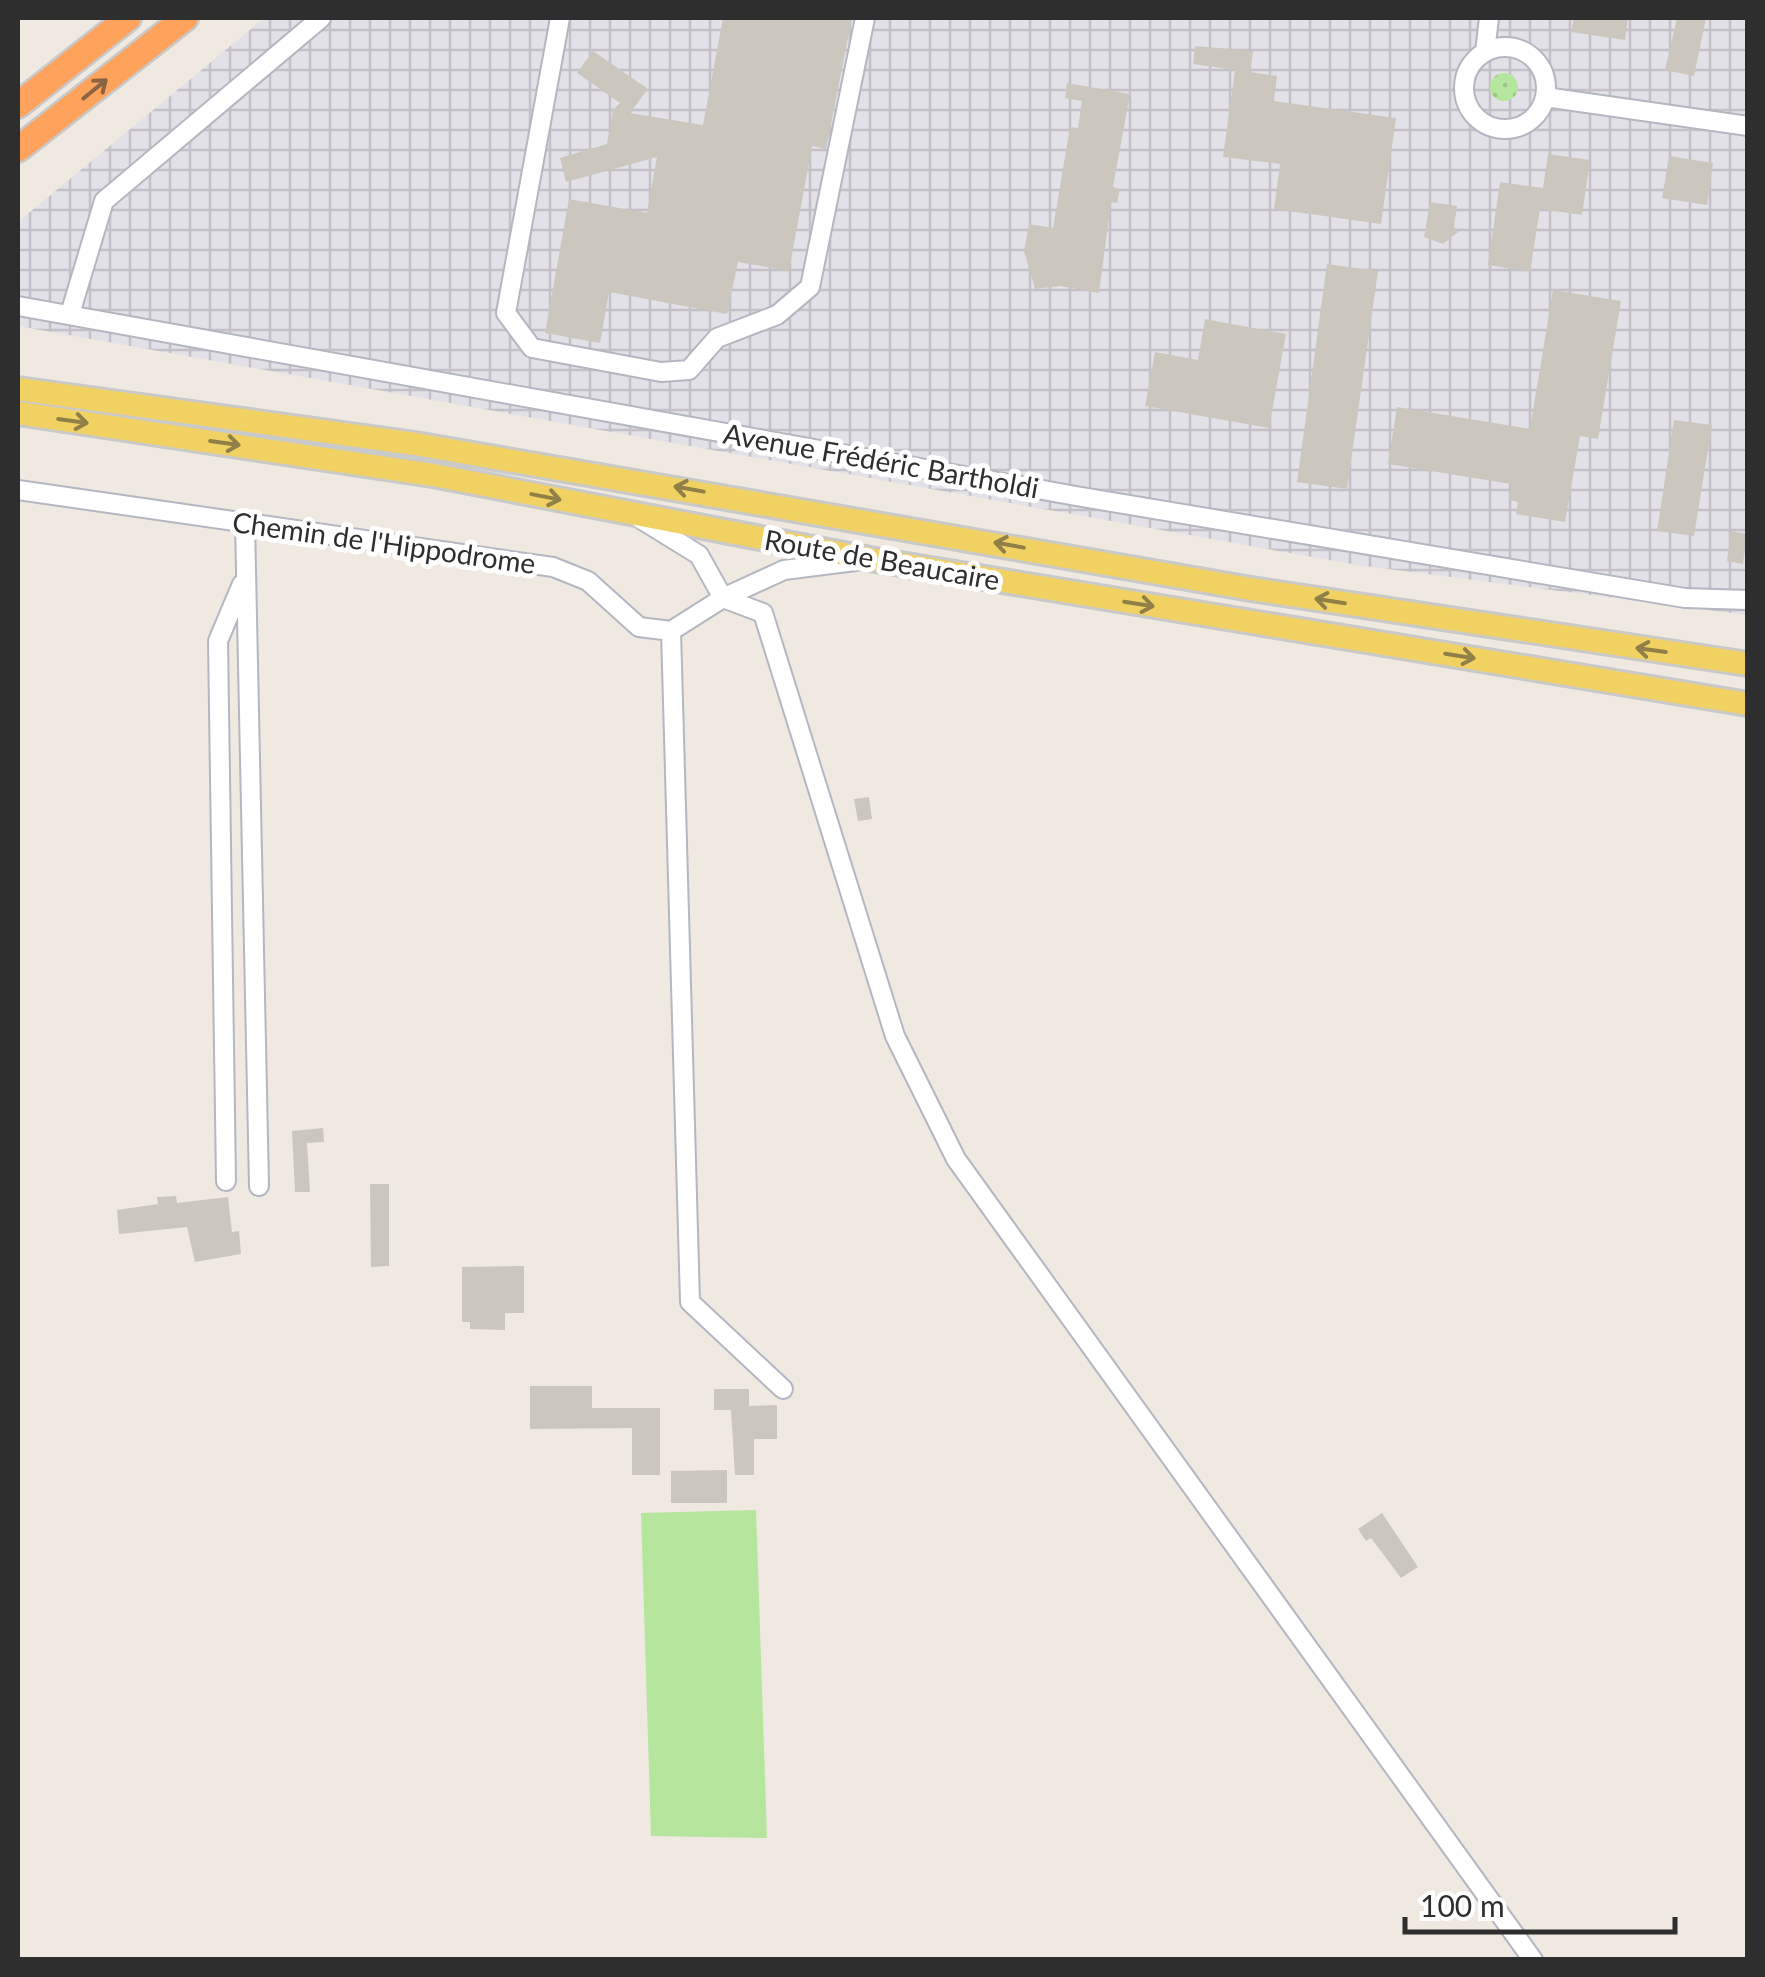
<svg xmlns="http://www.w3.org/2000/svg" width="1765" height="1977" font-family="Lato,sans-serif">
  <defs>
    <pattern id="industrial-grid" width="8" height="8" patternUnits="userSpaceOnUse" patternTransform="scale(2.5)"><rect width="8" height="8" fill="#e3e1e8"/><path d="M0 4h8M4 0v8" fill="none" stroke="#c3c1c7"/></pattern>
    <pattern id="grass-dots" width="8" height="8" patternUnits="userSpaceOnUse" patternTransform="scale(2.5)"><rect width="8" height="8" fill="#b6e59e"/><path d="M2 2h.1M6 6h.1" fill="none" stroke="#9dc588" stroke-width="1.8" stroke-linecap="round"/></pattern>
  </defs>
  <rect width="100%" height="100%" fill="#efe9e1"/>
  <path fill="url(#industrial-grid)" d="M264,18H1747V615L1357,565L18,326V222Z"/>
  <path fill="url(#grass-dots)" d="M1490 87a14 14 0 1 1 28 0a14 14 0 1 1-28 0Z"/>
  <path fill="#b6e59e" d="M756,1510L767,1838L651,1836L641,1513Z"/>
  <path fill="#cbc7bf" d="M723,18H852L826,149L812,146L789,271L738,262L727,314L609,292L600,343L545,333L569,199L647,213L657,157L566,182L560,158L607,144L613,110L620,103L577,73L593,51L648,89L630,113L703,125Z
    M1574,18H1628L1625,40L1571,32Z
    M1677,18H1706L1694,76L1665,70Z
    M1195,46L1253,51L1250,72L1277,76L1274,101L1396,118L1381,224L1274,209L1280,164L1223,157L1235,70L1193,64Z
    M1067,83L1130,94L1113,187L1120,189L1117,203L1111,202L1099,293L1060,286L1035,289L1024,251L1029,224L1053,228L1070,127L1078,128L1082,101L1065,98Z
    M1548,154L1590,160L1582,215L1540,209L1530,272L1488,265L1500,182L1543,188Z
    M1669,156L1713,163L1707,205L1662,198Z
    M1430,202L1457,206L1454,227L1458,232L1443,244L1424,237Z
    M1327,264L1378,271L1347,489L1297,482Z
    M1553,290L1621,301L1598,439L1580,436L1565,522L1516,514L1518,502L1509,500L1511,484L1388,464L1397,407L1530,429Z
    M1205,319L1286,334L1269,428L1145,406L1155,352L1198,360Z
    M1674,420L1712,425L1694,536L1657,531Z
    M1731,531L1747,534L1743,564L1727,561Z
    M869,797L872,819L858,821L854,799Z
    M323,1128L324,1142L307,1143L310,1192H295L292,1131Z
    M370,1184H389V1266L371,1267Z
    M176,1196L177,1203L228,1197L232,1232L239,1231L241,1254L195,1262L187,1227L119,1234L117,1210L158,1204L157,1197Z
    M524,1266V1313H505V1330L470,1329V1322H462V1267Z
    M530,1386H592V1408H660V1475H632V1428L530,1429Z
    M714,1389H749V1406L777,1405V1439H754V1475H735L731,1410H714Z
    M727,1470V1503H671V1471Z
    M1382,1513L1418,1567L1401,1578L1371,1538L1366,1541L1358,1529Z"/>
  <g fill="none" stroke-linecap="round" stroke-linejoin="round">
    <g stroke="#b4b7c1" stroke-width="22">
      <path id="minor" d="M560,18L506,313L532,348L661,372L689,370L717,338L777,315L810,287L865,18
        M1464 88a41 41 0 1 1 82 0a41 41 0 1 1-82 0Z
        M1485,52L1489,18
        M1545,97L1748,126
        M18,306L1076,496L1685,598L1748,600
        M70,314L104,201L321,18
        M18,490L553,567L588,581L639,627L671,631L723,598L784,570L855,561
        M639,518L699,555L723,598
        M245,522L259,1186
        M723,598L763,613L895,1036L956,1159L1533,1960
        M671,631L690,1302L783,1389
        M226,1181L218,641L242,584"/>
    </g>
    <g stroke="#c9c9c9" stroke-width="28">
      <path id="major" d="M18,389L415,444L1251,589L1748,664
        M18,413L433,475L870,559L1748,704"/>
    </g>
    <g stroke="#c9c9c9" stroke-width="30">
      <path id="highway" d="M18,105L128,18
        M18,149L185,18"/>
    </g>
    <use href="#minor" stroke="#fff" stroke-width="18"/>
    <use href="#major" stroke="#f2d163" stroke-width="22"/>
    <use href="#highway" stroke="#ffa35c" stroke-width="25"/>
  </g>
  <defs><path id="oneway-shaft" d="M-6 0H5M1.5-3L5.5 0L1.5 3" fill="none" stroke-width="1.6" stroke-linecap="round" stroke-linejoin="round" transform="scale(2.5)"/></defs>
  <use stroke="#8c6343" href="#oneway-shaft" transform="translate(95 89) rotate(-39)"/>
  <g stroke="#908048">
    <use href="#oneway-shaft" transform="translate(73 421) rotate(8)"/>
    <use href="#oneway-shaft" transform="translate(225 443) rotate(8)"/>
    <use href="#oneway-shaft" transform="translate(689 489) rotate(-170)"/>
    <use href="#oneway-shaft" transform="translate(546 497) rotate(11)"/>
    <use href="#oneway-shaft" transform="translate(1009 545) rotate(-170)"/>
    <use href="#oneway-shaft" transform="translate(1330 601) rotate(-171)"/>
    <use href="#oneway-shaft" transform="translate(1139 604) rotate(9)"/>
    <use href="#oneway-shaft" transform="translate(1651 650) rotate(-172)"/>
    <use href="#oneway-shaft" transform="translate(1460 656) rotate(9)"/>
  </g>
  <g text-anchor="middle" stroke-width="10" stroke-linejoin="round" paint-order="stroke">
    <g font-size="28" fill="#2e2e2e" stroke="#fff">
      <text transform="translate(881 461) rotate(10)" y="10">Avenue Frédéric Bartholdi</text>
      <text transform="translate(384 543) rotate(8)" y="10">Chemin de l'Hippodrome</text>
      <text transform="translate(882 560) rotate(10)" y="10">Route de Beaucaire</text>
    </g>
  </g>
  <rect width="1765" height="1977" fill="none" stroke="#2e2e2e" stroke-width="40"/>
  <path d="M1405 1917v15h270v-15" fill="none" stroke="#2e2e2e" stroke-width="5"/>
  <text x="1420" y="1917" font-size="30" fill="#2e2e2e" stroke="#ffffff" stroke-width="8" paint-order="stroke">100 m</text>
</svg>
